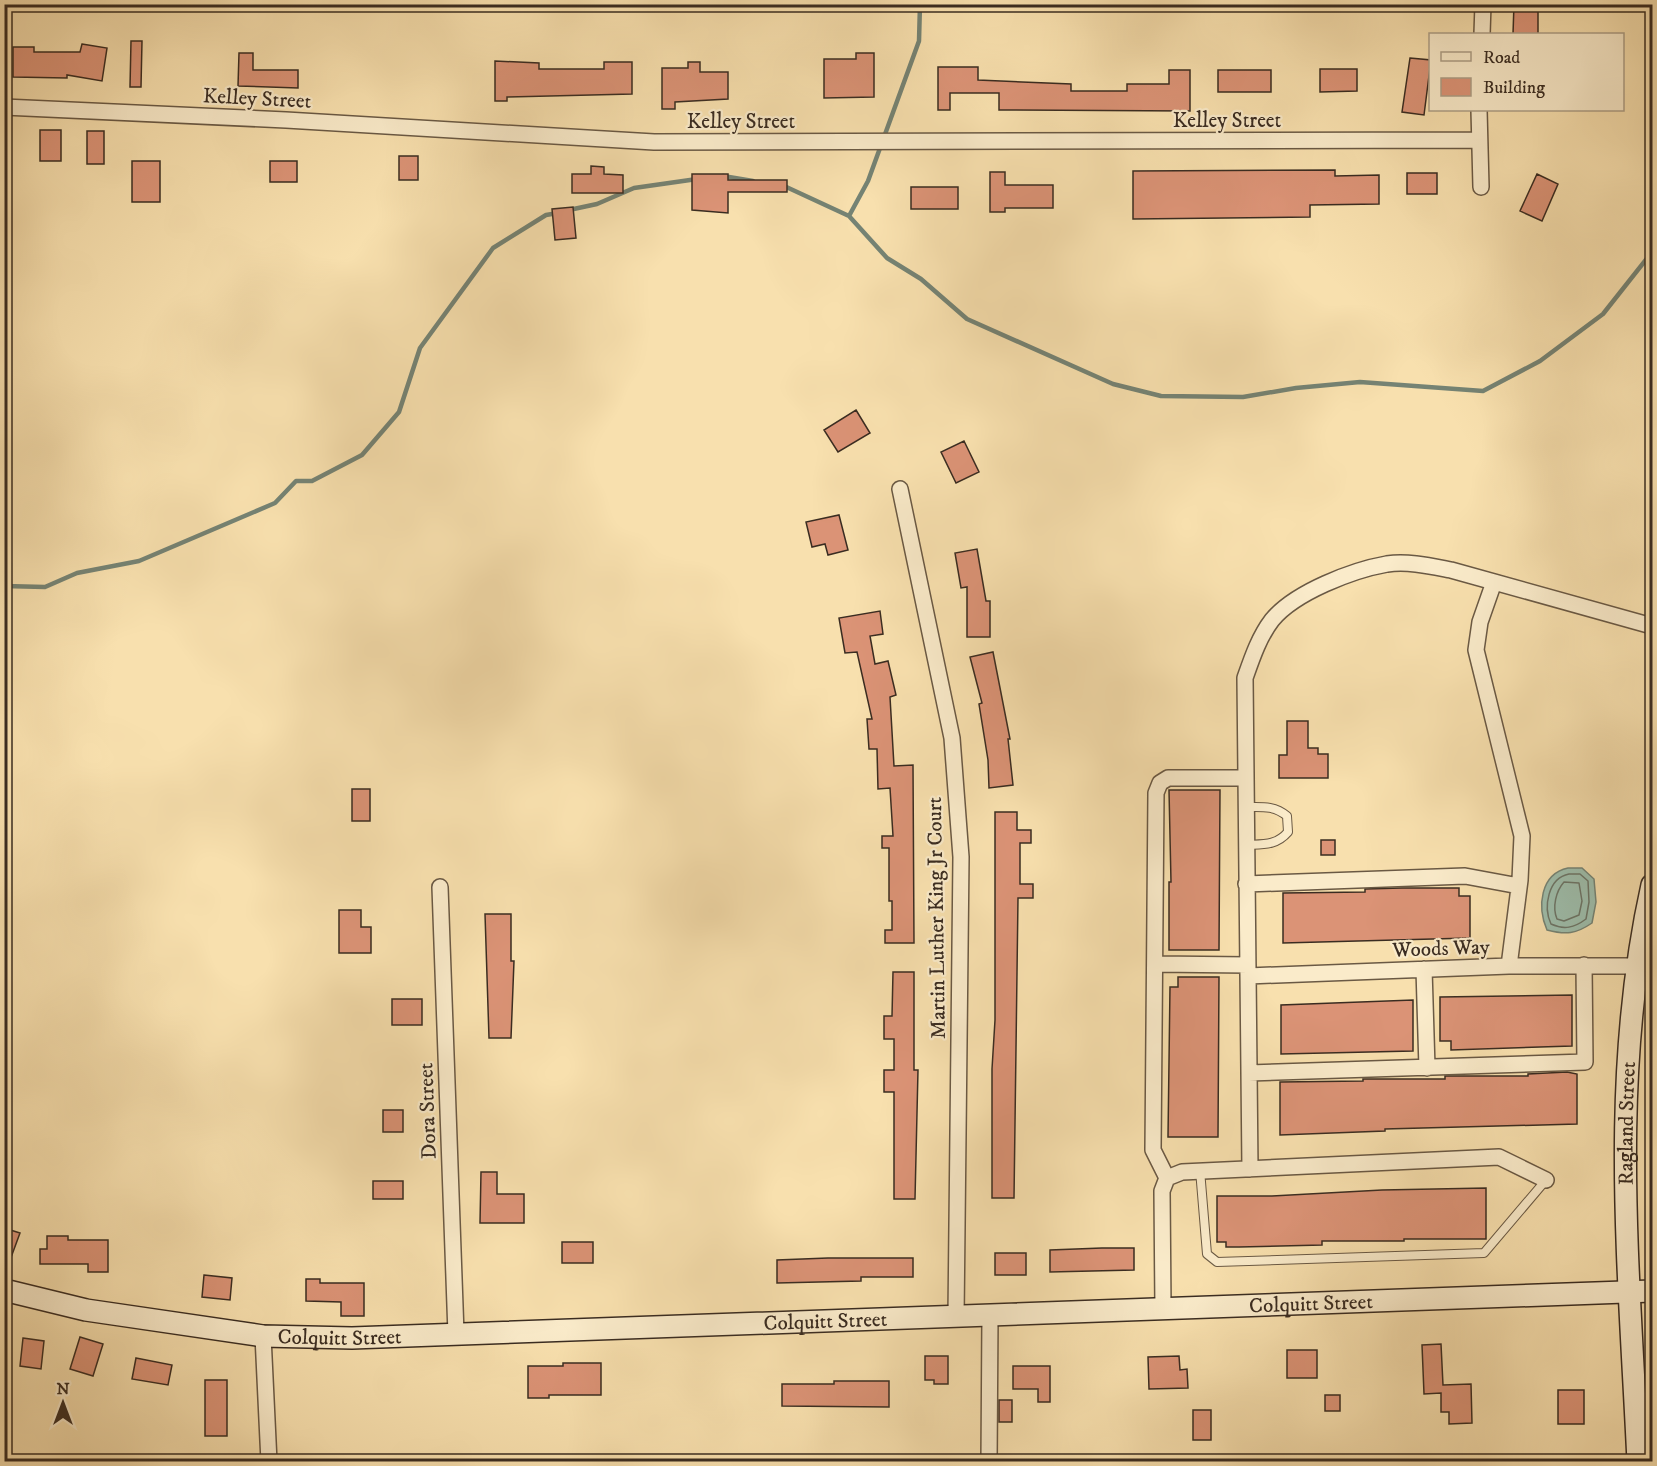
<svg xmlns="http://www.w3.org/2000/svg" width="1657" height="1466" font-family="'IM FELL DW Pica',serif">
  <rect width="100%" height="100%" fill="#f8e0ae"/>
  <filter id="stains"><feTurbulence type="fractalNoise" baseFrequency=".00333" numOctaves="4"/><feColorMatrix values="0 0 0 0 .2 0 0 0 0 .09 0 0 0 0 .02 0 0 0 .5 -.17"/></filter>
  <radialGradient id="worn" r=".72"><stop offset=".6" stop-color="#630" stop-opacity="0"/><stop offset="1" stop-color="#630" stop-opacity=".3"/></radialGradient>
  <path fill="#9dbdab" stroke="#758374" stroke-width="1.5" d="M1568,868H1582L1594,879L1596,902L1592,923C1576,934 1566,935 1547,930C1537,907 1540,874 1568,868Z"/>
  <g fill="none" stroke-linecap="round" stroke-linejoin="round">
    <path stroke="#6c7466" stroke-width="1.5" d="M1569,874H1580L1588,881L1589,902L1586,919C1574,928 1564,930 1551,924C1543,907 1548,878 1569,874Z
      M1564,882L1579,883L1582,901L1579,915L1564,921L1557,919C1552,907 1556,891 1564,882Z"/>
    <path stroke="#758374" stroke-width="4.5" d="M723,176L753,181
      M782,185L849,216L887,258L921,279L967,319L1113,384L1161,396L1243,397L1296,388L1360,382L1483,391L1540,361L1603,314L1652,252
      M569,210L597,204L634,188L697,179
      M849,216L868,181L919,41L920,4
      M4,586L45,587L77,573L139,561L275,503L296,481H312L362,455L399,412L420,348L493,248L546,215L558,213"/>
  </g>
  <path fill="#db9376" stroke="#3a2c21" stroke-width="1.5" d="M1514,4H1538V34H1513Z
    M131,41H142L141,87H130Z
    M82,44L107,48L102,81L67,75V78L13,77V47H34V52H80Z
    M239,53H253V70H298V88L238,86Z
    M856,53H874V97L824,98V59H856Z
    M1410,58L1431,60L1424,115L1402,112Z
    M495,61L539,63V69H604V62H632V94L507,97V101H495Z
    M688,62H700V72H728V99L675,102V109H662V68H688Z
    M938,67H978V80L1071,84V91H1127V84H1169V70H1190V111L999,110V93H950V110H938Z
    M1320,69H1357V91L1320,92Z
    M1218,70H1271V92H1218Z
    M40,130H61V161H40Z
    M87,131H104V164H87Z
    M399,156H418V180H399Z
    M132,161H160V202H132Z
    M270,161H297V182H270Z
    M591,166L604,167V174L623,175V193H572V174H591Z
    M1335,170V176L1379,175V204L1310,205V217L1133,219V171Z
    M990,172H1005V185H1053V208H1005V212H990Z
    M1407,173H1437V194H1407Z
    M692,174H728V180H787V192H728V213L692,210Z
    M1537,174L1558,184L1542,221L1520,211Z
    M911,187H958V209H911Z
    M573,207L576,238L555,240L552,209Z
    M856,410L870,433L838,452L824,430Z
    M964,441L979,472L956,483L941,452Z
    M839,515L848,550L828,555L825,544L812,547L806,522Z
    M977,549L986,601H990V637H967V587L961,588L955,553Z
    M880,611L883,634L870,636L875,664L888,661L896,695L890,697L894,766L913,765L914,943H885V930H892V901H889V848H882V836H893L890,788L878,789L877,749H869L867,719H872L857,652L845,653L839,618Z
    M993,652L1010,739H1008L1013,785L989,788L988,760L979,704L982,703L970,657Z
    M1287,721H1308V748H1318V754H1328V778H1279V755H1287Z
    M352,789H370V821H352Z
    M1169,790H1220L1219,950H1169V882H1171Z
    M995,812H1017V830H1031V843H1020V884H1033V898H1018L1014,1198H992V1069L995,1020Z
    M1321,840H1335V855H1321Z
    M1402,888H1459V896H1470V938L1283,943V893L1365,892V889Z
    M339,910H361V927H371V953H339Z
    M485,914H511V961H514L511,1038H489Z
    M893,972H914V1070H918L915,1199H894V1092H884V1070H894V1039H884V1016H892Z
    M1178,977H1219L1218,1137H1168L1170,987H1178Z
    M1572,995V1046L1451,1050V1041H1440V997Z
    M392,999H422V1025H392Z
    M1413,1000V1051L1281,1054V1005Z
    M1567,1072L1577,1074V1124L1385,1129V1131L1280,1135V1082L1363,1081V1079H1445V1076H1528V1074Z
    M383,1110H403V1132H383Z
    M481,1172H497V1194H524V1223H480Z
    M373,1181H403V1199H373Z
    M1486,1188V1239H1404V1241H1322V1245L1239,1247H1226V1242H1217V1196H1272L1382,1190Z
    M4,1228L20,1233L6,1271L4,1270Z
    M47,1236H68V1240H108V1272H88V1264H40V1249H47Z
    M562,1242H593V1263H562Z
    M1102,1248H1134V1270L1050,1272V1250Z
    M995,1253H1026V1275H995Z
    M828,1258H913V1277H861V1281L777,1283V1260Z
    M204,1275L232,1278L230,1300L202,1297Z
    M306,1279H320V1283H364V1316H341V1302L306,1301Z
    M80,1337L103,1344L93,1376L70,1369Z
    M23,1338L44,1341L41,1369L20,1366Z
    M1441,1344L1443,1385L1471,1384L1472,1423L1449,1424V1412H1441V1393L1424,1394L1422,1345Z
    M1287,1350H1317V1378H1287Z
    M925,1356H948V1384H934V1380H925Z
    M1179,1356L1180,1370L1187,1369L1188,1388L1149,1389L1148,1357Z
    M136,1358L172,1365L168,1385L132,1379Z
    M563,1363H601V1395H549V1398H528V1366H563Z
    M1013,1366H1050V1402H1038V1389H1013Z
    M205,1380H227V1436H205Z
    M834,1381H889V1407L782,1406V1384H834Z
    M1558,1390H1584V1424H1558Z
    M1325,1395H1340V1411H1325Z
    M999,1400H1012V1422H999Z
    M1193,1410H1211V1440H1193Z"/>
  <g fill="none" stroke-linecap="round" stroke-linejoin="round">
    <g stroke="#6a5944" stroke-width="10">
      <path id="lane" d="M1245,807C1261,807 1274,805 1287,816L1288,832C1276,846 1263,844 1245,845
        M1200,1170L1207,1254L1217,1262L1484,1253L1546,1180"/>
    </g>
    <g stroke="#6a5944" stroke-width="18">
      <path id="street" d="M1482,34L1483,4
        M4,107L286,120L654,142L1478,140
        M1479,110L1481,187
        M900,489L952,738L961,857L956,1317
        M1494,582L1480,622L1476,650L1522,836L1520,880L1509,966
        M1246,884L1465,876L1519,886
        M440,887L456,1334
        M1155,964L1248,965
        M1424,969L1427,1068
        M1248,976L1509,966H1636
        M1249,1073L1585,1062L1584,965
        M1250,1169L1245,678C1252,658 1259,637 1272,620C1295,592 1353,570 1387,564C1408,561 1430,566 1451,570L1652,626
        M1167,1178L1153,1150L1156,793L1160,783L1168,778H1244
        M1163,1309L1162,1191L1167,1178L1182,1172L1499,1157L1546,1180
        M263,1336L269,1462
        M989,1462L990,1316"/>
    </g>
    <g stroke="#3a2c21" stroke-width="24">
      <g id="secondary">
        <path id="s1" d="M4,1290L86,1310L263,1336L352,1338L1652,1291"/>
        <path id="s2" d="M1638,1462C1629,1266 1609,1078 1652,885"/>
      </g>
    </g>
    <use href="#lane" stroke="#faebca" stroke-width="8"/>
    <use href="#street" stroke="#faebca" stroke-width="15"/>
    <use href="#secondary" stroke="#faebca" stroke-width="21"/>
  </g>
  <g text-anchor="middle" stroke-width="4.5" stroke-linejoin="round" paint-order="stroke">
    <g font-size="21" fill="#3a2c21" stroke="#faebca">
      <text transform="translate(257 98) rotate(3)" y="7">Kelley Street</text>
      <text x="1227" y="127">Kelley Street</text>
      <text x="741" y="128">Kelley Street</text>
      <text transform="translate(936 918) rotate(-91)" y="7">Martin Luther King Jr Court</text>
      <text transform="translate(1441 948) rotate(-2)" y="7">Woods Way</text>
      <text transform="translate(427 1111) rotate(-92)" y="7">Dora Street</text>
      <text dy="7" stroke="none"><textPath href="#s2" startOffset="339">Ragland Street</textPath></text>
      <text dy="7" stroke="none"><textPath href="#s1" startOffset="1312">Colquitt Street</textPath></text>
      <text dy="7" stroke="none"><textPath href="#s1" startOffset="826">Colquitt Street</textPath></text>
      <text dy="7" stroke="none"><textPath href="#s1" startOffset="340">Colquitt Street</textPath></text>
    </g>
  </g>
  <rect width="1657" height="1466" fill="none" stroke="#f8e0ae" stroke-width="24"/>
  <rect x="6" y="6" width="1645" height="1454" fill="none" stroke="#3a2c21" stroke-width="3"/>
  <rect x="12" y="12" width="1633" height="1442" fill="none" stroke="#3a2c21" stroke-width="1.5"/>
  <rect x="1429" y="33" width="195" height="78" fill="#faebca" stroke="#ad9f86" stroke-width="1.5"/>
  <rect x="1441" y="52" width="30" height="9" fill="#faebca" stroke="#ad9f86" stroke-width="1.5"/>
  <text x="1483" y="63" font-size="18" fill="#3a2c21">Road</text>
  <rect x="1441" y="78" width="30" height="18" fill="#db9376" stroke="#ad9f86" stroke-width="1.5"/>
  <text x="1483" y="93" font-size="18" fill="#3a2c21">Building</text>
  <g transform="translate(63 1403)" stroke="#faebca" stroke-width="4.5" paint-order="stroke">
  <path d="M0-4.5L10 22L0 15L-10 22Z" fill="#3a2c21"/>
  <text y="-9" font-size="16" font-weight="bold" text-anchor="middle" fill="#3a2c21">N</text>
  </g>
  <rect width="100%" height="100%" filter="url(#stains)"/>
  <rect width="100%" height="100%" fill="url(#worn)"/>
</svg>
